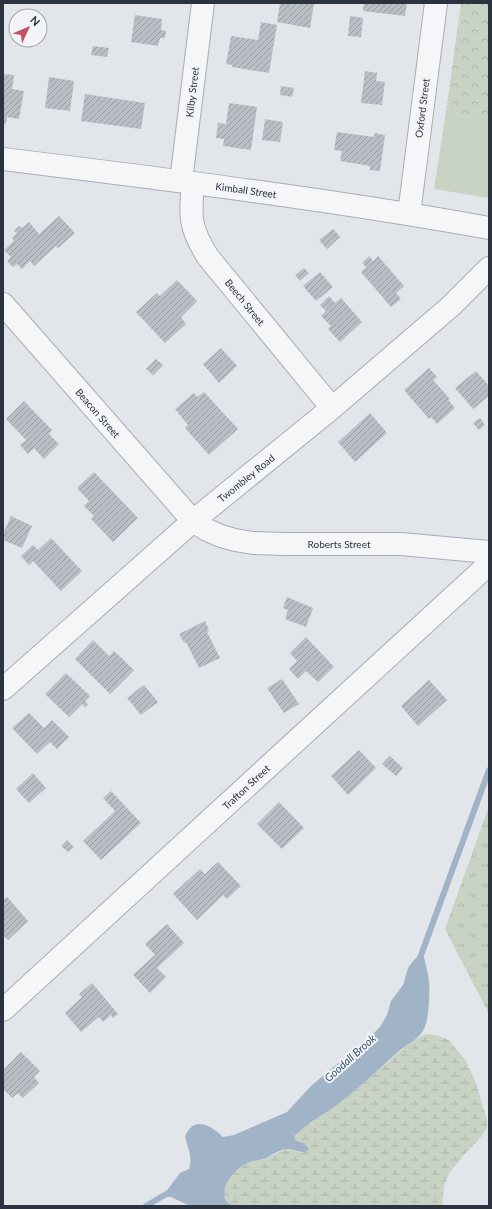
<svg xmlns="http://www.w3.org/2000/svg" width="492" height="1209" font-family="Lato,sans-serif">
  <defs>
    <pattern id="forest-crowns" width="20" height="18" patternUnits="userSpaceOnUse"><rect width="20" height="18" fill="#c8d3c4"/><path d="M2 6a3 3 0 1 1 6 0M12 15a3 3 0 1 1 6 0" fill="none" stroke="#acb6a9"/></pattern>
    <pattern id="wetland-marsh" width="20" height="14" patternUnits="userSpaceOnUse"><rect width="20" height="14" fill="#c8d3c4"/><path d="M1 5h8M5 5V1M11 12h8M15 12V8" fill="none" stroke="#acb6a9"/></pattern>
    <pattern id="park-tufts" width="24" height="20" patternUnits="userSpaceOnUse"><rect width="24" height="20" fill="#c8d3c4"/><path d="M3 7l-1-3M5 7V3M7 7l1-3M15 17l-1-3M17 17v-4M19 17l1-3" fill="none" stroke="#acb6a9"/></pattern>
    <pattern id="building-hatch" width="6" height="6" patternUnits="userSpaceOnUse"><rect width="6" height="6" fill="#babfc6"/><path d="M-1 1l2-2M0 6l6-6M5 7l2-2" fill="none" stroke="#979ca2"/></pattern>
  </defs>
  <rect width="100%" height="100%" fill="#e2e5ea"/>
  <path fill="#c8d3c4" d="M446,112L489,119V198L434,189Z"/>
  <path fill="url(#forest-crowns)" d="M461,3H489V119L446,112Z"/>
  <path fill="url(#wetland-marsh)" d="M427,1034L436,1035L449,1040L466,1061L476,1083L487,1120V1128L481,1137L463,1156L450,1172L444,1186L442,1206H232L226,1200L224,1194L226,1185L234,1172L246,1163L264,1159L286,1149L303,1153L304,1143L297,1141L294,1138V1135C309,1123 325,1114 340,1103C355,1090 370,1077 385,1065C398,1053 410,1041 427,1034Z"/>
  <path fill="url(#park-tufts)" d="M489,806V1014L445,929Z"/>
  <path fill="#a0b3c7" d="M423,951C424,961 428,970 429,981C430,991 429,1020 424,1029C419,1039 408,1044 399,1051C379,1069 359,1088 337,1105C323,1115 308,1123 295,1135L294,1138L297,1141L304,1143L309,1149C303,1156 294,1148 286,1149C279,1150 272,1155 266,1158C260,1160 253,1161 247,1163C238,1167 228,1178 225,1188C223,1197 225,1201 232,1206H190L171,1197H162L180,1173L189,1169C193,1158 188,1148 185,1137C193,1115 211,1125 223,1137L234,1135L287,1112L311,1086L337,1064L362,1045L380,1027L387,1015L391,1001L403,985L408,968L414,960Z"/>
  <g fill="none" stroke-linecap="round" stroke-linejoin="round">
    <path stroke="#a0b3c7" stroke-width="6" d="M420,958L489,770
      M146,1206L168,1193"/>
  </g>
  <path fill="url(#building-hatch)" d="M280,3H314L310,28L277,22Z
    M364,3H407L405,16L363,11Z
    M135,15L162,19L161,30L166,31L165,38H160L158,46L131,42Z
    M350,16L363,18L361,37L348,36Z
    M261,22L277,25L269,73L232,67V65L226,64L231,36L258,40Z
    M93,46L109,48L107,57L91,55Z
    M365,71L377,73L376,81L385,82L382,105L361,103Z
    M3,74L14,75L12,89L24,91L19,119L7,117L6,124H3Z
    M49,77L74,81L70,111L45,108Z
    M281,86L294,88L292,97L280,95Z
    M85,94L145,103L141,129L81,121Z
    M229,103L257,107L251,150L223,146L224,139L216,138L218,123L226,124Z
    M265,119L283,122L280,142L262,140Z
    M337,132L374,137L375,133L385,135L380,171L370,170V166L340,161L342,151L334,150Z
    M59,216L75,233L58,248L56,246L34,266L30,261L22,269L17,264L13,267L7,261L11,257L4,250L14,241L12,238L17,233L14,231L19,226L22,228L29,222L39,234Z
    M333,229L340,237L327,249L319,240Z
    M369,256L373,261L378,256L404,286L396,293L401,299L391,307L361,272L366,267L362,263Z
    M304,268L309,273L300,281L295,275Z
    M320,272L333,287L316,301L303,286Z
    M177,280L197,301L181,317L186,324L165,343L136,312L157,293L160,296Z
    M329,296L335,303L341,298L362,322L340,342L328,329L331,326L321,316L326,311L320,305Z
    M221,348L237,366L219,383L203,364Z
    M156,359L163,365L153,375L146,369Z
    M429,368L437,377L433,380L450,399L448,400L455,408L437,424L431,417L429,419L404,390Z
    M476,371L489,386V396L473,409L455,388Z
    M204,392L238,429L209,455L185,428L188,425L175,409L194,393L197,397Z
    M24,401L52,430L49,434L59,444L44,459L34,448L28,454L20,445L26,440L6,419Z
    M370,413L387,433L355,462L338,442Z
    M480,418L485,425L479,430L473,423Z
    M94,472L138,518L113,542L91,519L94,516L84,506L89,501L77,488Z
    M11,516L32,526L22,548L3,540V534Z
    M51,538L82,571L61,591L33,561L29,565L21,556L33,545L38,550Z
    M287,597L313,608L306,627L285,619L288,610L283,608Z
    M205,621L209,630L207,632L220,658L199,668L186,642L184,643L179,634Z
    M306,637L334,667L318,682L306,671L298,679L289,669L297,661L290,653Z
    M93,640L109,656L114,651L134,670L110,694L75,659Z
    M66,673L90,696L85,701L88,704L85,707L82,704L69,717L45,694Z
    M282,679L299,704L284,713L267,688Z
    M429,680L447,700L418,726L401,706Z
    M144,685L158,702L141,715L127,698Z
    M29,713L44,728L52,720L69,737L57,749L50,742L37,754L12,728Z
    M359,750L376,768L348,795L331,776Z
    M390,756L403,768L396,776L382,764Z
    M33,773L46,788L29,803L16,789Z
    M111,791L141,823L101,860L83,841L115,811L103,798Z
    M279,802L304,828L282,849L257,824Z
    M67,840L74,847L68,852L61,846Z
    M218,862L241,886L227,899L223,895L197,920L173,894L200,869L205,874Z
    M7,897L28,921L8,940L3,935V901Z
    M167,924L184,943L157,968L166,977L150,993L133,975L155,955L145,944Z
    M92,983L118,1014L113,1018L111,1015L103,1022L99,1017L81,1032L65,1013L82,997L79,994Z
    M21,1052L40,1071L34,1077L39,1083L23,1098L18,1093L12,1098L3,1089V1070Z"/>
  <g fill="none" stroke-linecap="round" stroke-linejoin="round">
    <g stroke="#a8acb4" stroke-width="24">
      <path id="minor" d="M3,159C165,179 328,199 489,228
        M181,181L203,3
        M193,183C190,217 189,227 208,257L332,408
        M409,214L436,3
        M3,304L193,521L207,530L221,536L235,540L253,543L284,544H401L489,552
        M3,689L193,521L332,408L451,306L489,268
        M3,1010L489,564"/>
    </g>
    <use href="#minor" stroke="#f5f6f8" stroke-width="22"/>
  </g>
  <g text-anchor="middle" stroke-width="4" stroke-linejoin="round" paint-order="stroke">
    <g font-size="10" fill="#2c3340" stroke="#f2f4f7">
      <text transform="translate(192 92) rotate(-83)" y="4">Kilby Street</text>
      <text transform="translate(422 108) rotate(-83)" y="4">Oxford Street</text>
      <text transform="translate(246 190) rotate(8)" y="4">Kimball Street</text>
      <text transform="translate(245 302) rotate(51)" y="4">Beech Street</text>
      <text transform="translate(98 413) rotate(49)" y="4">Beacon Street</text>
      <text transform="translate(246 478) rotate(-39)" y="4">Twombley Road</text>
      <text x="339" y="548">Roberts Street</text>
      <text transform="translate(246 787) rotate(-43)" y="4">Trafton Street</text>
    </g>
    <g font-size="11" font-style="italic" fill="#395271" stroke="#f2f4f7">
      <text transform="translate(350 1058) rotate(-42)" y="4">Goodall Brook</text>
    </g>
  </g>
  <rect width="492" height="1209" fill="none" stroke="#2c3340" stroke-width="8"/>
  <g transform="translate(28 28) rotate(46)"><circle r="19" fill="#f2f4f7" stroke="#a3a7ae"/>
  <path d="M0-3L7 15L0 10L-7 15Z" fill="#c45263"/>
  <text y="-6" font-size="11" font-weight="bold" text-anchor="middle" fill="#2c3340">N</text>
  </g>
</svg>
